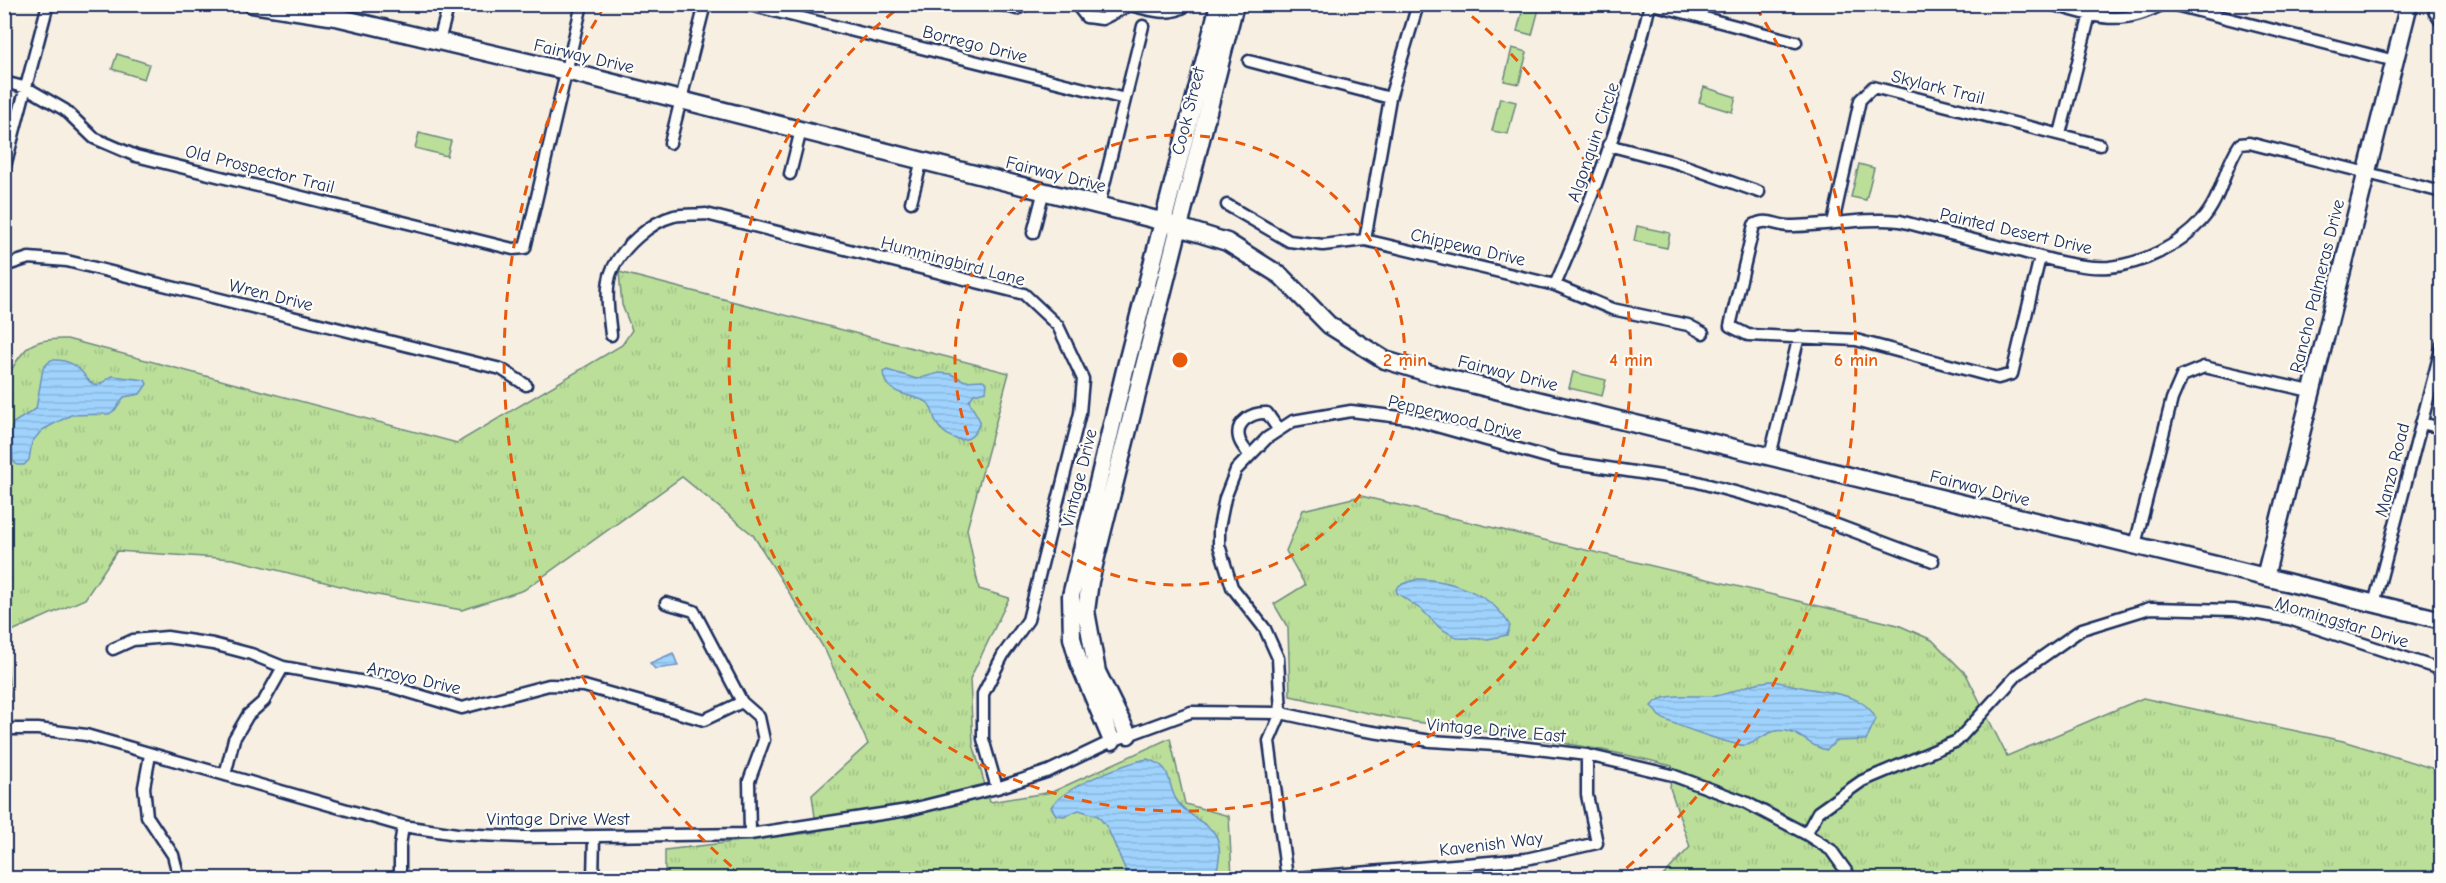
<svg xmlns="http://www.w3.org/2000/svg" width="2446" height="883" font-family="'Comic Neue',sans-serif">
  <defs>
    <pattern id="grass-tufts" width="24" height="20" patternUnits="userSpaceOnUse" patternTransform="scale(1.5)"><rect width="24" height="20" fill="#bbdf99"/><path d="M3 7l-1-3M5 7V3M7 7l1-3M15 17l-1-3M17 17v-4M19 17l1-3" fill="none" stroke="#a0c086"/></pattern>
    <pattern id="water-rules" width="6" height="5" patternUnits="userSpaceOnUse" patternTransform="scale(1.5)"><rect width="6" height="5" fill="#9fd3fd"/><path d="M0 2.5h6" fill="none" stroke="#88b5db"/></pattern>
  </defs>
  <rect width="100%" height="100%" fill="#f8efe3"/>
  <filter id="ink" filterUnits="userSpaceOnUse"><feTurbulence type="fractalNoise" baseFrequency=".0167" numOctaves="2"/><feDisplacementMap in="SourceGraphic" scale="12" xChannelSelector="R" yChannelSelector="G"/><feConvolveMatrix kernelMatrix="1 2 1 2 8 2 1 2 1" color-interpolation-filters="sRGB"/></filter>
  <g filter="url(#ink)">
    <path fill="url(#grass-tufts)" stroke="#6b877c" stroke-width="1.5" d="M619,272L1009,373L967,529L979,589L1009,598L970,679L973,744L990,802L1052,792L1170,738L1185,804L1229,816L1232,878H665V850L817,832L812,795L868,744L825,650L753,535L682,477L524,590L462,610L372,594L233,559L117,551L85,599L5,634L10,697L5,698V380C25,348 27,338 67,339L457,443L622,345L632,330L622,305Z
      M1361,496L1898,625L1932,640L1966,674L2007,756L2143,698L2343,741L2441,771V878H1661L1690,847L1670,788L1672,766C1590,744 1507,735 1424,723C1379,717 1334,705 1290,696L1288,628L1274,604L1305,585L1286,551L1303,510Z"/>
    <path fill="#bbdf99" stroke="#6b877c" stroke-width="1.5" d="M1524,5H1540L1532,35L1517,31Z
      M1512,48L1527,52L1519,84L1504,81Z
      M117,54L149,64L144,79L112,69Z
      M1704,87L1736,97L1732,112L1699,102Z
      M1500,98L1516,102L1508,134L1492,131Z
      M419,133L451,141L447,156L415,148Z
      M1859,164L1874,168L1866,200L1851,197Z
      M1637,226L1670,233L1667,248L1634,241Z
      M1573,372L1606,380L1602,396L1569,388Z"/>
    <path fill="url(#water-rules)" stroke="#6a91bd" stroke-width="1.5" d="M51,360C84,358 84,384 96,385C102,385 107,378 113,376L145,380L147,384L140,394L124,397L115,410L109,414L71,415L42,430L32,442L29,460L24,465H17L13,461L11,434L13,423L36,409L43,368Z
      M887,370L917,379L939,373L951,374L965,381L983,380L987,383L986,391L974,394L969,401L980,421C973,446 954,444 939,427C933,420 933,406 927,402C911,394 885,396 883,372Z
      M1418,579C1452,580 1493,594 1510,626L1507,635L1488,639L1457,638L1440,628L1423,611L1397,593L1396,589L1400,585Z
      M673,653L678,666L655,669L650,663Z
      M1770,681C1784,682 1797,687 1811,689C1833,693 1866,695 1876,719L1866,740L1836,741L1827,750C1812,748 1804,736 1790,732C1771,726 1763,739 1747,745C1739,748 1667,723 1659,716C1656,713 1655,709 1651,706C1664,690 1697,698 1715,696C1735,693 1746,683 1770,681Z
      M1147,759C1175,767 1165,781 1177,801C1186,815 1209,824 1215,834C1223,848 1219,865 1214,878H1129L1107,827L1098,816L1079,810L1064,816L1056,815L1051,807C1064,787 1123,764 1147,759Z"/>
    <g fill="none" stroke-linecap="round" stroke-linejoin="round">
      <g stroke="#1b2f5e" stroke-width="15">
        <path id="street" d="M746,4L1125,99
          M999,4L1017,9L1026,4
          M1076,4L1086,17L1102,19L1130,5C1151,10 1170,18 1188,4
          M1652,4L1796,42
          M2050,4C2096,16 2119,28 2163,4
          M2171,4L2395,61
          M2435,4V13L2442,23
          M439,41L449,4
          M1249,61L1390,98
          M4,82L27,88L65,110L94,138L136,156L513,249L525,248L582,4
          M2060,134L2090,14
          M670,143L705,4
          M1608,145L1677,163L1759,192
          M4,170L48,4
          M790,174L801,130
          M911,202L922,160
          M1099,205L1143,26
          M1227,205L1289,241L1323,245L1365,240L1555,285L1612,309L1688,325L1703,333
          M1833,223L1860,100L1873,87L2100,145
          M1033,233L1044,190
          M1365,240L1390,98L1418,4
          M2040,257L2012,374L1998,378L1856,340L1748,335L1730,326L1754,225C1767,217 1776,226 1790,226C1827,226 1863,217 1900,221C1938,231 1976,241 2015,250C2045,258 2078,269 2109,267C2143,264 2178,246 2201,221C2223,197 2223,168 2240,144L2249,143L2442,192
          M4,266L29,258L67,261L501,369L526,385
          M1555,285C1595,195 1628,101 1650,4
          M611,335C609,316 604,288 612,270C622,248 650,222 674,216C684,214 696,215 706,214L1024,294L1058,326L1083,379L1080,413L1028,620L1003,655L983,694V739L997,788
          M2421,423L2442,428
          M1249,455C1246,450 1240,444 1239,438C1235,421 1253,412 1267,413L1278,429
          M1770,456L1799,336
          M2135,545L2172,399L2182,376L2204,367L2310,391
          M666,603L694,611L742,702L759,717L764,740L749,781L750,834
          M2374,604L2442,345
          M113,649L133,640L167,637L213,644L251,654L283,667L392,687L462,708L549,685L584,686L704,720L742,702
          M4,729H38L86,735L403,826L457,834L522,837L750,834L908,810L997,788L1049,771L1112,741L1191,712L1281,713L1354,729L1431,741L1511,746L1587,755L1672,775L1745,802L1806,834L1831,850L1851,878
          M150,755L144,787L147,816L173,855L179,878
          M225,775L234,739L248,715L264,701L283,667
          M1806,834L1818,812L1862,781L1957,741L2018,674L2082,629L2150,608L2234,610L2289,619L2442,670
          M400,878V846L403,826
          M593,878L594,837
          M1287,878L1269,741L1281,713L1278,658L1265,629L1232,587L1219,545V528L1225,498L1236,470L1267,438L1293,421L1351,411L1408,418L1561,461L1694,481L1786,506L1933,561
          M1298,878L1526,859L1597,843L1587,795V755"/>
      </g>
      <g stroke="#1b2f5e" stroke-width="21">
        <path id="secondary" d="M252,4L336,17L566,71L1153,219L1227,242L1281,276L1329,325L1385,360L1438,376L2442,620
          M2265,577L2409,4
          M1128,735L1097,672L1086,611L1090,581L1235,4
          M1112,741L1079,663L1072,638L1071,596L1125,370L1219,4"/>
      </g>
      <use href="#street" stroke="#fdfcf7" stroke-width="10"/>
      <use href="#secondary" stroke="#fdfcf7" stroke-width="16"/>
    </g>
  </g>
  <g fill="none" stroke="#e8590c" stroke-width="3" stroke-dasharray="10 8">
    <circle cx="1180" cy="360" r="225"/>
    <path d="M1458 5A451 451 0 1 1 902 5"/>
    <path d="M745 878A676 676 0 0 1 604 7M1756 7A676 676 0 0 1 1615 878"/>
  </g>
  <g text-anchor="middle" stroke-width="4.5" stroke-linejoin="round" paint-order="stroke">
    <g font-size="18" fill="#1b2f5e" stroke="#fdfcf7">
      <text transform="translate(975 44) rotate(14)" y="6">Borrego Drive</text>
      <text transform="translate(584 56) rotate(13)" y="6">Fairway Drive</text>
      <text transform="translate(1938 87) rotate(14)" y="6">Skylark Trail</text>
      <text transform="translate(1188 111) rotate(-76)" y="6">Cook Street</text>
      <text transform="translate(1593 142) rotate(-71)" y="6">Algonquin Circle</text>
      <text transform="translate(260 169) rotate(14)" y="6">Old Prospector Trail</text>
      <text transform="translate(1056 174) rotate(14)" y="6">Fairway Drive</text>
      <text transform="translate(2016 231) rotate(13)" y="6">Painted Desert Drive</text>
      <text transform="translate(1468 247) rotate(13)" y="6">Chippewa Drive</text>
      <text transform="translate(953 261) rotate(15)" y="6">Hummingbird Lane</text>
      <text transform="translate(2317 286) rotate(-76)" y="6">Rancho Palmeras Drive</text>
      <text transform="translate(271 295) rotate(14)" y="6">Wren Drive</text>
      <text transform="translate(1508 373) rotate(14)" y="6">Fairway Drive</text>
      <text transform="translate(1455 417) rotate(14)" y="6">Pepperwood Drive</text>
      <text transform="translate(2392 470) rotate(-76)" y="6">Manzo Road</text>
      <text transform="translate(1079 478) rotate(-76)" y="6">Vintage Drive</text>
      <text transform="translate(1980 488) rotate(14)" y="6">Fairway Drive</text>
      <text transform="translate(2342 622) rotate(17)" y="6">Morningstar Drive</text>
      <text transform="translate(414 678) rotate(13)" y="6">Arroyo Drive</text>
      <text transform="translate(1496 730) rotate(5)" y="6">Vintage Drive East</text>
      <text x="558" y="825">Vintage Drive West</text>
      <text transform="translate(1491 844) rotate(-7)" y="6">Kavenish Way</text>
    </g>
  </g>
  <circle cx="1180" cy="360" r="9" fill="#e8590c" stroke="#fdfcf7" stroke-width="3"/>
  <g font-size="18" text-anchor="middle" font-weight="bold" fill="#e8590c" stroke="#fdfcf7" stroke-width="4.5" stroke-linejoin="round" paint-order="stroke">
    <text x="1405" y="366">2 min</text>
    <text x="1631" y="366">4 min</text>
    <text x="1856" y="366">6 min</text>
  </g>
  <rect width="2446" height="883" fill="none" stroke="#fdfcf7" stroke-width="24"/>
  <rect x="12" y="12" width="2422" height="859" fill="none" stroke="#1b2f5e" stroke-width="2" filter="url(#ink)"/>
</svg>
